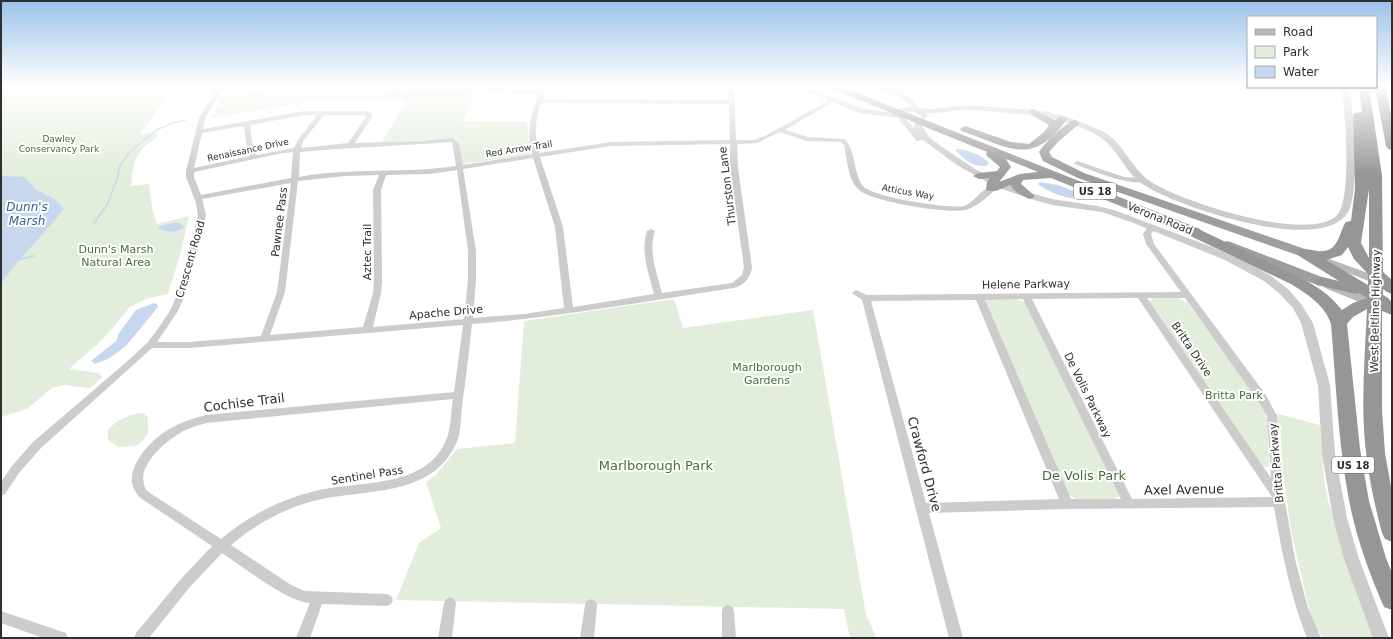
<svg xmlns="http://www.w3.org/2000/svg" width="1393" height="639" font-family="'DejaVu Sans',sans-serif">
  <rect width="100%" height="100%" fill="#fff"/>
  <path fill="#e2eddb" d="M1,86H174L140,134L156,133L158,137C136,150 133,161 131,186L149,184L152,208L157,224L189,216L180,255L168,294L148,298L130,307L103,339L69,369L99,373L102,377L90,388L63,385L52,388L27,409L1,417Z
    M266,86H300L283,93L299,96H370L375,93L397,96L477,92L462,121L527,122L530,154L462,164L460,141L456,138L382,142L407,100L303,99V103L211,118L222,98H219L220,96L261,93Z
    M369,86H450L445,92C423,93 388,97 369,86Z
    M1175,297L1188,303L1251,390L1265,412L1268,426L1269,467L1261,466L1150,303L1151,300L1154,298Z
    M674,299L683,328L813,310L866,615L877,638H850L844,609L396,600L419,543L441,528L426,482L436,475L457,449L515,443L524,321Z
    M1017,299L1026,303L1119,494L1118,497L1114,499H1076L1067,493L985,304L986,301L989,300Z
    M142,413L148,417V432L143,441L136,446L118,447L108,440V430C117,419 128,415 142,413Z
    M1275,413L1320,425L1324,480L1328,501L1357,594L1375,638H1327L1322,636L1313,625L1291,531L1283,472L1280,426Z"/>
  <path fill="#c6d7ee" d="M957,149C968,150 982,155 989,163L986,166C970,166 966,160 955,150Z
    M1,173L3,176L25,177L35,189L56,200L64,209C44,235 19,257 1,284Z
    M1039,182L1058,185L1084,195L1085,198C1070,201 1050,193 1038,184Z
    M173,223H180L184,227C177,234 166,231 158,229V227L163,225Z
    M154,303L157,304L158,307L126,346L108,359L95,364L91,361L116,341L119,333L136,310Z"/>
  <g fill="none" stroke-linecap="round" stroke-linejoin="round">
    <path stroke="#c6d7ee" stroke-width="1.5" d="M94,223L107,205L118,176L119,167L130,152L156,130L173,123L186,120"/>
    <path stroke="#c6d7ee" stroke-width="2" d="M20,259L34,256"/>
    <path fill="#ccc" fill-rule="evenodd" d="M219,86H225L205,118L203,129L304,111H365L371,113L372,117L355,143L418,141L453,138L459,142L463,165L532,154C526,131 531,116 538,95C521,94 503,91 486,92C444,94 402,105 362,87L361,86H368L378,90L391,93L407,94L493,88L539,91L541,86H547L543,99L728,100V86H734L736,140H754L765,136L833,98L836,100L835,101L785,130L808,137L845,139C856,152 853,170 862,185C870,197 948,209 964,206C975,203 983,185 995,187L996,189C988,197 976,207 966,210C948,214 870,202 858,189C848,179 847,159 844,145L841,142L807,141L780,132L757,143L737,144L738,168L752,267C751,278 744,285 734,288C647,301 560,317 472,324C469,351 466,379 462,406C461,416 461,429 458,439C434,501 361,487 310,502C281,510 253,526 231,545L291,585L305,591L387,594L391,596L393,600L391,604L387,606L322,604L310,638H296L310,603C287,602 242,566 222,553L189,588L149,638H134L136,633L180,580L212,546L139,497C136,493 133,488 132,483C130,461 153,438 171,428C182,422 194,418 206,415L454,392L463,325L189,348H152L41,448L19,473L5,494L1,496V482L11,467L33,442L130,359L147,343L157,330L170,311L177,295L198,215L196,203L186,177V171L199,118ZM541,103L729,104L730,140L611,142L539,153C534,134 535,122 541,103ZM304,115H317L298,140L294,148L257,155L252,142L250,125ZM324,115H365L366,117L348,143L301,148L303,141ZM244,126L246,142L250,156L194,168L202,133ZM452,142L456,166C404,174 350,167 299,177L300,152C351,147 401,146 452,142ZM730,144V168L744,267L742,275L732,283L662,293C657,273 648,252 655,231L651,229L647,231C640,252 649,274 654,294L573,307L563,227L540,157L611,146ZM293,152L291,178L201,195L194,177V172L278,154ZM533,158L555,227L564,308L524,314L473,318L476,280V251L463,169ZM457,170L468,251V280L464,319L373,327L381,293L382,281L381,190L386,175L429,174ZM379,175L373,190L374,281L373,293L363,327L270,335L285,292L298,181L345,176ZM291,183L277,292L261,336L189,342H157L178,311L185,295L206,215L202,199ZM453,399C451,410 451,428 447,438C427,490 359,480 315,491C281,499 248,516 221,539L147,491C133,470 161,445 177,435C185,429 196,426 206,423Z
      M311,86H351L348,88H314Z
      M874,86C889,84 912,95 919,109L914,110C904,94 887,96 874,86Z
      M1077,161L1124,177L1143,178L1147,180C1135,189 1088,169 1075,164L1074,163Z
      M1149,225H1155L1156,227L1151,234L1154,244L1266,395L1277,416L1284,496L1295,559L1308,608L1321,638H1307C1290,595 1282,553 1274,507L1067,509L929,513L963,638H949L862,300L852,293L856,290L867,295L1181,292L1146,244L1143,234ZM1138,298L1272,497L1132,499L1032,299ZM1147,298H1185L1258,401L1267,416L1271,478ZM1023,299L1121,499H1071L985,300ZM976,300L1059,499L926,503L871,301Z
      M450,597L454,599L456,603L452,638H438L444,603L446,599Z
      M591,599L595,601L597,605L594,638H580L585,605L587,601Z
      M728,605L733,607L734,611L736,638H722V611L723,607Z
      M1,611L66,633L68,638H43L1,623Z"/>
    <path fill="#ccc" fill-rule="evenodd" d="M794,86H804L863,109L896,113V110C908,104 919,109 932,109C942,108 952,106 962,106C975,105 989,107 1002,108C1015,109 1028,109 1041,111C1059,113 1085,123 1102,131C1124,142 1130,168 1150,181C1178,201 1313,245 1338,214C1352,196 1345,111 1342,87H1350C1353,112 1360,192 1348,212C1323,256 1177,207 1144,185C1121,170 1119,144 1089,131C1075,125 1059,119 1043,116C1036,114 1027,115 1019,114C1001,112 981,110 962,110C950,111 938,113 926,114L928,116L924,118L913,111L901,114L915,129L914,126L918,118H924L925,120L922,126L929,137L942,147L975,169L1001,182L1027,192L1052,199L1097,206L1114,210L1212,247L1252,265L1271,276L1288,289L1301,304L1313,323L1330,385L1335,454L1347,518L1359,559L1389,638H1373L1344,559L1333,518L1322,454L1318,385L1301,323L1293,308L1280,294L1264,281L1225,260L1131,222L1102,212L1052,205L1034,200L994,186L957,165L923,140L917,141L898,118L859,113Z"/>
    <path fill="#b9b9b9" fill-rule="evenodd" d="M1316,254L1392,282V290L1312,259L1311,257L1312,255Z
      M1329,281L1382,302L1384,305L1382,308H1374L1325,288L1323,285L1325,282Z"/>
    <path fill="#9e9e9e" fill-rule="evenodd" d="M828,86H840L1200,229L1202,232L1200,235H1192L1051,178L1023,180L1021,184L1035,196L1033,198L1029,199L1016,192L1010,185L996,191H988L986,189L987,182L990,178L979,179L973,176L979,173L997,171L1000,167L987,156L986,154L987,152L830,88ZM1006,159L1038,172L1020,174L999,182L1011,167Z
      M1033,109L1055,120L1062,116L1067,119C1031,169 1008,146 961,131L960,129L965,126L1011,142L1029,144L1044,132L1049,125L1030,114L1028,112L1030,110Z
      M1075,120L1080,123L1058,142L1049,152L1052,157L1084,173L1308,250L1310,253L1308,256H1300L1078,178L1043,161L1039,152C1048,139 1059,130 1071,121Z
      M1228,241L1327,279L1329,282L1327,285L1322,286L1317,285L1224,248L1222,245L1224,242Z"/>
    <path fill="#969696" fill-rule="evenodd" d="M1376,86H1385L1392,118V150L1388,149L1386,146L1375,87Z
      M1359,87H1369L1382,176L1383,272L1392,280V294L1387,292L1383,289V295C1393,300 1392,303 1392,315L1382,311V410L1385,453L1392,492V542L1385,539L1382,533C1374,503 1368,474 1365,443C1361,399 1365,353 1367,309L1353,317L1347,324L1360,449L1369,501L1386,558L1392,573V610L1384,607C1369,573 1356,537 1349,500C1338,442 1336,383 1331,324C1325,305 1307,294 1291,284L1180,231L1178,228L1180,225L1185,224L1190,225L1301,278C1317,286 1331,296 1342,310L1353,303L1367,298L1359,293L1356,294L1317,285L1314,282L1317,279L1322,277L1339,281L1299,256L1297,253L1299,250C1306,248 1311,250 1318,251C1336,253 1338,239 1344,225L1346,222L1351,221L1355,189L1353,115L1355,113L1362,112ZM1366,143L1369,189V258L1361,243L1369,189ZM1348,247L1354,259L1368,274V285L1326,260L1342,255Z"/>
  </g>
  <linearGradient id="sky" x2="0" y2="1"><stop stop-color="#9ac2ea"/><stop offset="0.49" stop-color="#fff"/><stop offset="1" stop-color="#fff" stop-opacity="0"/></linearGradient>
  <rect width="1393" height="175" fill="url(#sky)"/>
  <g text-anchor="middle" stroke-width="4" stroke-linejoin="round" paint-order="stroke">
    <g font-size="9" fill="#486e38" stroke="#fff">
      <text x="59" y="142">Dawley<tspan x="59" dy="10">Conservancy Park</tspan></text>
    </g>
    <g font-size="9" fill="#2f2f2f" stroke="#fff">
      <text transform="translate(519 149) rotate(-9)" y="3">Red Arrow Trail</text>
      <text transform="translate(248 150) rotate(-12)" y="3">Renaissance Drive</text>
      <text transform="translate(908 192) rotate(10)" y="3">Atticus Way</text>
    </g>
    <g fill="#fff" stroke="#6d6d6d" stroke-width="1">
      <rect x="1074" y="183" width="42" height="16" rx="3"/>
      <rect x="1332" y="457" width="42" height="16" rx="3"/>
    </g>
    <g font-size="10" font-weight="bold" fill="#2f2f2f">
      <text x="1095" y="195">US 18</text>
      <text x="1353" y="469">US 18</text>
    </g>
    <g font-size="11" fill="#2f2f2f" stroke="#fff">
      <text transform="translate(727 186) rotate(-97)" y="4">Thurston Lane</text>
      <text transform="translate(1160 218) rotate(22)" y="4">Verona Road</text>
      <text transform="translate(279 222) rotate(-83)" y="4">Pawnee Pass</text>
      <text transform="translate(367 252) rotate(-90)" y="4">Aztec Trail</text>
      <text transform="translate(190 259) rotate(-74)" y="4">Crescent Road</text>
      <text transform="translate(1026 284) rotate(-1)" y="4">Helene Parkway</text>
      <text transform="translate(1375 311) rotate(-89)" y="4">West Beltline Highway</text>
      <text transform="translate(446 312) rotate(-5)" y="4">Apache Drive</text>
      <text transform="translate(1192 349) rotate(56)" y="4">Britta Drive</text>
      <text transform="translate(1088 395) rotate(64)" y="4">De Volis Parkway</text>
      <text transform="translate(1276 463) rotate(-95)" y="4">Britta Parkway</text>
      <text transform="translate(367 475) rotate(-9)" y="4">Sentinel Pass</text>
    </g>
    <g font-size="11" fill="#486e38" stroke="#fff">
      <text x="116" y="253">Dunn's Marsh<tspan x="116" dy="13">Natural Area</tspan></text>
      <text x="767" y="371">Marlborough<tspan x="767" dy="13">Gardens</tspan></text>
      <text x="1234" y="399">Britta Park</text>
    </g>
    <g font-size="12" font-style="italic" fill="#366097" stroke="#fff">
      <text x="27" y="211">Dunn's<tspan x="27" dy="14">Marsh</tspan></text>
    </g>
    <g font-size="13" fill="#2f2f2f" stroke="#fff">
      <text transform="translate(244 402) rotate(-7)" y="5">Cochise Trail</text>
      <text transform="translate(925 464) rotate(75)" y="5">Crawford Drive</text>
      <text transform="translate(1184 489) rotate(-1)" y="5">Axel Avenue</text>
    </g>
    <g font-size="13" fill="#486e38" stroke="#fff">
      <text x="656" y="470">Marlborough Park</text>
      <text x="1084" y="480">De Volis Park</text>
    </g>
  </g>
  <rect width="1393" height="639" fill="none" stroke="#2f2f2f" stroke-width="4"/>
  <rect x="1247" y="16" width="130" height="72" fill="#ffffff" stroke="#acacac"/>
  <rect x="1255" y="29" width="20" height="6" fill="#b9b9b9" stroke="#acacac"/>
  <text x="1283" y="36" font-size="12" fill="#2f2f2f">Road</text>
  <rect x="1255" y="46" width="20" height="12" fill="#e2eddb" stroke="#acacac"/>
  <text x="1283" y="56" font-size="12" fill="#2f2f2f">Park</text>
  <rect x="1255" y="66" width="20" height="12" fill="#c6d7ee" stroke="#acacac"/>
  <text x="1283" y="76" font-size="12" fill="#2f2f2f">Water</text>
</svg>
